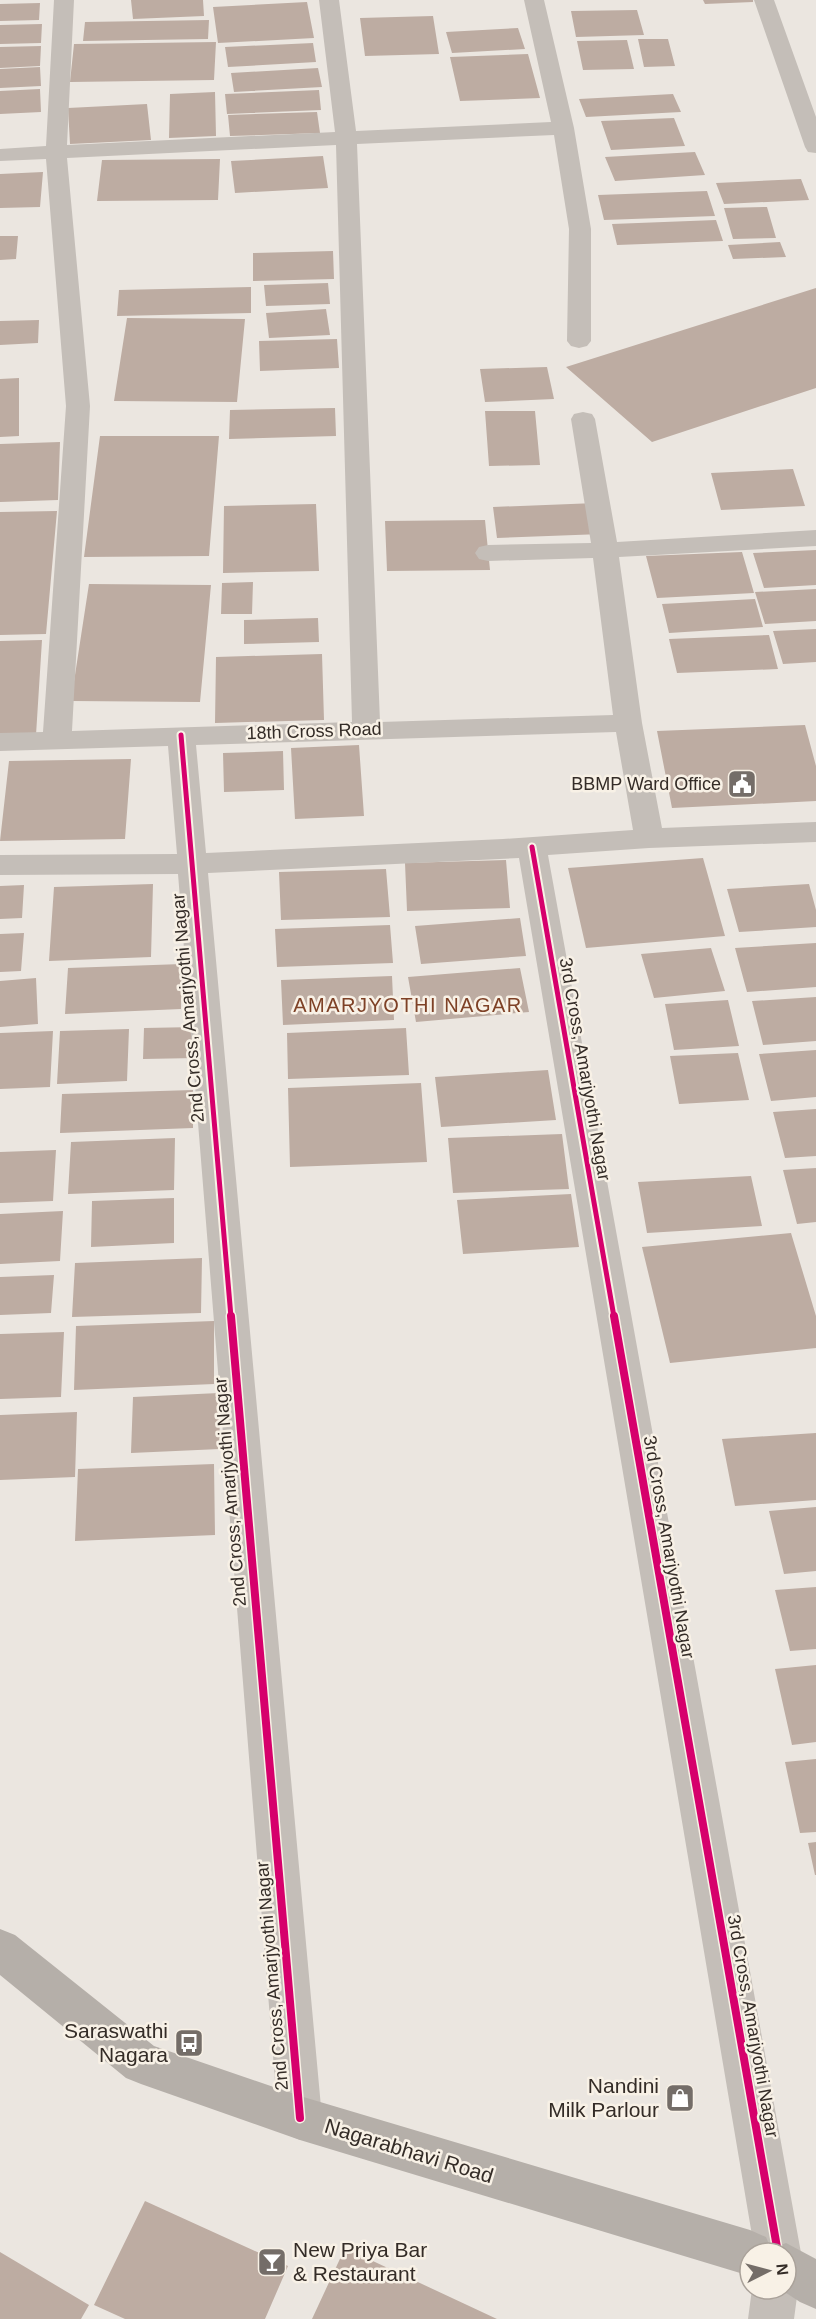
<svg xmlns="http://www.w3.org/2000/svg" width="816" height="2319" font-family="Helvetica,sans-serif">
  <rect width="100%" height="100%" fill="#ebe6e0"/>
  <path fill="#bdaca2" d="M131,0H203L204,16L133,19Z
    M703,0H753V2L705,4Z
    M307,2L314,38L218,43L213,7Z
    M40,3L39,20L0,21V4Z
    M637,10L644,35L576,37L571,11Z
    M433,16L439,54L365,56L360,18Z
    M209,20L208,39L83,41L85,22Z
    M42,24L41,43L0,44V25Z
    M518,28L525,49L452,53L446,32Z
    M638,39H668L675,66L644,67Z
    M627,40L634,69L583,70L577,41Z
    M216,42L214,80L70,82L74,44Z
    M313,43L316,62L228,67L225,47Z
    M41,46L40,66L0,68V47Z
    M528,54L540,98L460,101L450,57Z
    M40,67L41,86L0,88V69Z
    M318,68L322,87L234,92L231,73Z
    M40,89L41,112L0,114V91Z
    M319,90L321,110L227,114L225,94Z
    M215,92L216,136L169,138L170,94Z
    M673,94L681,112L586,117L579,99Z
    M147,104L151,140L70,144L68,108Z
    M317,112L320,133L230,136L228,115Z
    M674,118L685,146L611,150L601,121Z
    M695,152L705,175L615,181L605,157Z
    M323,156L328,188L235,193L231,161Z
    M220,159L218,200L97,201L102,160Z
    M43,172L40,207L0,208V174Z
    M801,179L809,200L724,204L716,183Z
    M707,191L715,216L604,220L598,195Z
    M767,207L776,238L733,239L724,208Z
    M716,220L723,241L617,245L612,224Z
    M0,236H18L16,259L0,260Z
    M780,242L786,257L733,259L728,245Z
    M333,251L334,279L253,281V253Z
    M328,283L330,304L266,306L264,285Z
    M251,287V313L117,316L119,290Z
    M816,288V388L652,442L566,367Z
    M326,309L330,335L269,338L266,313Z
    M127,318L245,319L237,402L114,401Z
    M39,320L38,343L0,345V321Z
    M337,339L339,368L260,371L259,341Z
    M547,367L554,399L485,402L480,369Z
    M19,378V436L0,437V379Z
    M335,408L336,436L229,439L230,410Z
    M485,411H535L540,465L489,466Z
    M100,436H219L209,556L84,557Z
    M60,442L58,500L0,502V444Z
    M793,469L805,506L721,510L711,473Z
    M596,503L602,534L497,538L493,507Z
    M316,504L319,571L223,573L224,506Z
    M57,511L46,634L0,635V512Z
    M485,520L490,570L387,571L385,521Z
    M816,550V585L764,588L753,553Z
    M742,552L754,593L657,598L646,556Z
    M253,582L252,614H221L222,583Z
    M89,584L211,585L200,702L71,701Z
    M816,589V621L765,624L755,592Z
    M755,599L763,627L669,633L662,604Z
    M318,618L319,642L244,644V620Z
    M816,629V662L783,664L773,631Z
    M769,635L778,669L677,673L669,639Z
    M42,640L36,735L0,736V641Z
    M322,654L324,720L215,723L216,657Z
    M805,725L816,766V801L672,808L657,731Z
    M359,745L364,816L295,819L291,748Z
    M283,751L284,790L224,792L223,753Z
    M131,759L125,839L0,841L9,761Z
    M703,858L725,936L586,948L568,868Z
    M506,860L510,908L407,911L405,863Z
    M386,869L390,917L281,920L279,872Z
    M153,884L151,957L49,961L54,887Z
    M809,884L816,910V927L739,932L727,889Z
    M24,885L22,918L0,919V886Z
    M520,918L526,956L421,964L415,926Z
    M390,925L393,963L277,967L275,929Z
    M24,933L21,971L0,972V934Z
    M816,943V987L747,992L735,948Z
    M711,948L725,991L654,998L641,954Z
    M182,964L181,1009L65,1014L68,968Z
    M520,968L529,1012L416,1022L408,977Z
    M392,976L394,1020L283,1025L281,980Z
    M36,978L38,1024L0,1027V981Z
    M816,997V1041L763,1045L752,1001Z
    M728,1000L739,1046L674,1050L665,1004Z
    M196,1027V1058L143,1059L144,1028Z
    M406,1028L409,1075L288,1079L287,1033Z
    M129,1029L127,1081L57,1084L60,1031Z
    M53,1031L50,1087L0,1089V1033Z
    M816,1050V1097L771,1101L759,1054Z
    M738,1053L749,1100L679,1104L670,1056Z
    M548,1070L556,1120L441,1127L435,1077Z
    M421,1083L427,1162L290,1167L288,1088Z
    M193,1090V1128L60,1133L62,1094Z
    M816,1109V1156L785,1158L773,1112Z
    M562,1134L569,1189L453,1193L448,1138Z
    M175,1138L174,1190L68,1194L71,1142Z
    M56,1150L53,1201L0,1203V1152Z
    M816,1168V1222L797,1224L783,1170Z
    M751,1176L762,1226L647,1233L638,1182Z
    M571,1194L579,1247L463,1254L457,1200Z
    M174,1198V1243L91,1247L92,1201Z
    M63,1211L60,1261L0,1264V1214Z
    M791,1233L816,1316V1348L670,1363L642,1247Z
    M202,1258L201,1313L72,1317L75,1263Z
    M54,1275L51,1313L0,1315V1277Z
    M214,1321V1384L74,1390L76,1326Z
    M64,1332L61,1397L0,1399V1334Z
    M219,1393L220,1449L131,1453L133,1397Z
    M77,1412L75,1477L0,1480V1415Z
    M816,1433V1500L735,1506L722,1439Z
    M214,1464L215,1535L75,1541L78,1469Z
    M816,1507V1571L784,1574L769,1511Z
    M816,1587V1649L790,1651L775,1590Z
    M816,1665V1742L792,1745L775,1669Z
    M816,1759V1832L800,1833L785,1762Z
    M816,1842V1875H815L808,1843Z
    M145,2201L288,2266L265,2319H125L94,2305Z
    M345,2248L497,2319H312Z
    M0,2252L89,2305L81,2319H0Z"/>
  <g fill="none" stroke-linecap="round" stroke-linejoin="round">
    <path fill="#c4beb8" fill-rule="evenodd" d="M54,0H74L67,145L335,132L319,0H339L356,131L551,122L524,0H544L574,128L591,229V341L587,346L579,348L571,346L567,341L569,229L554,135L357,144L380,722L613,715L593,558L488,561L479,559L475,553L479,547L488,545L591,543L571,419L574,414L583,412L592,414L595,419L617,542L816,530V546L619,557L642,723L662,828L816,822V842L649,848L548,855L801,2253L794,2269L788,2272L791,2273L798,2289L794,2319H748L752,2289H786V2253H755L519,858L208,873L322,2118L316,2133L300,2140L284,2133L278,2118L178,874L0,875V855L177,854L168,746L0,751V733L43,732L66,406L46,159L0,161V149L46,146ZM336,145L352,722L72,731L90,406L67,158ZM616,732L633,830L503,839L206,853L196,745Z
      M754,0H774L816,117V153L808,152L805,147Z"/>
    <path fill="#b5afa9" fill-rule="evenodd" d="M0,1929L15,1935L154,2046L300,2096L750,2230L766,2237L771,2249L786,2243L816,2259V2309L800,2302L780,2289H786V2253H750V2276L300,2140L141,2084L126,2078L0,1975Z"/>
    <g stroke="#f8f1e6" stroke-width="9">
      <path id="cycleway-far1" d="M181,735L231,1317
        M532,847L614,1317"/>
    </g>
    <g stroke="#f8f1e6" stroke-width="11">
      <path id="cycleway" d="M231,1316L300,2118
        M614,1316L778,2253"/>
    </g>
    <use href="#cycleway-far1" stroke="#d6006c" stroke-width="5"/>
    <use href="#cycleway" stroke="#d6006c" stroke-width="8"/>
  </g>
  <defs>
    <g id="civic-square" transform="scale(1.5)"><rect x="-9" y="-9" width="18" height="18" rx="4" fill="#746d68" stroke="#f8f1e6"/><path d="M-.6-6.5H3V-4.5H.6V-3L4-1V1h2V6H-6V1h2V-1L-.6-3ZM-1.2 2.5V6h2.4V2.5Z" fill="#fff"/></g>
    <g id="bus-square" transform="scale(1.5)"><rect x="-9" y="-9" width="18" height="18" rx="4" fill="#746d68" stroke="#f8f1e6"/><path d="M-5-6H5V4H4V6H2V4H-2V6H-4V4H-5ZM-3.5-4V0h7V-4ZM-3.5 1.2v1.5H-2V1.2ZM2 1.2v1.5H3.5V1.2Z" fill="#fff"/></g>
    <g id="shop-square" transform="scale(1.5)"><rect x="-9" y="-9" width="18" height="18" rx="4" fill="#746d68" stroke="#f8f1e6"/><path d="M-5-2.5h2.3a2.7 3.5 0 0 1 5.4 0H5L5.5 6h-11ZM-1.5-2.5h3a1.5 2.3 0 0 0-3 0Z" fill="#fff"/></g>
    <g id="bar-square" transform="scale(1.5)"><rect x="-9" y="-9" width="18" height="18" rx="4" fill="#746d68" stroke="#f8f1e6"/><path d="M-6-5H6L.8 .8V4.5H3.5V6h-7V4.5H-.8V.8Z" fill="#fff"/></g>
  </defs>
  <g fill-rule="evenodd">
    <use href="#civic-square" x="742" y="784"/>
    <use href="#bus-square" x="189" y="2043"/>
    <use href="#shop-square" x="680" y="2098"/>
    <use href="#bar-square" x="272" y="2262"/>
  </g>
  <g text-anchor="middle" stroke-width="5" stroke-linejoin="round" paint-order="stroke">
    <g font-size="18" fill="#342c27" stroke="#f8f1e6">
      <text transform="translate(314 731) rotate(-2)" y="6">18th Cross Road</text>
      <text transform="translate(188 1008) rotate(-95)" y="6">2nd Cross, Amarjyothi Nagar</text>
      <text transform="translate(585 1069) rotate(80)" y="6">3rd Cross, Amarjyothi Nagar</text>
      <text transform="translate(230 1492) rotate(-95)" y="6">2nd Cross, Amarjyothi Nagar</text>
      <text transform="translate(669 1547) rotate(80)" y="6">3rd Cross, Amarjyothi Nagar</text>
      <text transform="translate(272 1976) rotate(-95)" y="6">2nd Cross, Amarjyothi Nagar</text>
      <text transform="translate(753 2026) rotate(80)" y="6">3rd Cross, Amarjyothi Nagar</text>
    </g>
    <g font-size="18" fill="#342c27" stroke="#f8f1e6" text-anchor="end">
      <text x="721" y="790">BBMP Ward Office</text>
    </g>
    <g font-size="20" letter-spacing="1.5" fill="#7e4126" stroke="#f8f1e6">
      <text x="408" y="1012">AMARJYOTHI NAGAR</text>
    </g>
    <g font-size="21" fill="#342c27" stroke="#f8f1e6" text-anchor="end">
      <text x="168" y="2038">Saraswathi<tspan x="168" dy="24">Nagara</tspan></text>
      <text x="659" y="2093">Nandini<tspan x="659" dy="24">Milk Parlour</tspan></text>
      <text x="293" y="2257" text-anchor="start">New Priya Bar<tspan x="293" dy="24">&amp; Restaurant</tspan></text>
    </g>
    <g font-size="21" fill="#342c27" stroke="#f8f1e6">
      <text transform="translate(409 2151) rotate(17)" y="7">Nagarabhavi Road</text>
    </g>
  </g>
  <g transform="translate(768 2271) rotate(84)"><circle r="28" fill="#f8f1e6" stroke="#aaa29a" stroke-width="1.5"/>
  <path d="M0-4.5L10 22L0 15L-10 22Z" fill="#746d68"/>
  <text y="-9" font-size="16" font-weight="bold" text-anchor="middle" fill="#342c27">N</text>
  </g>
</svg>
